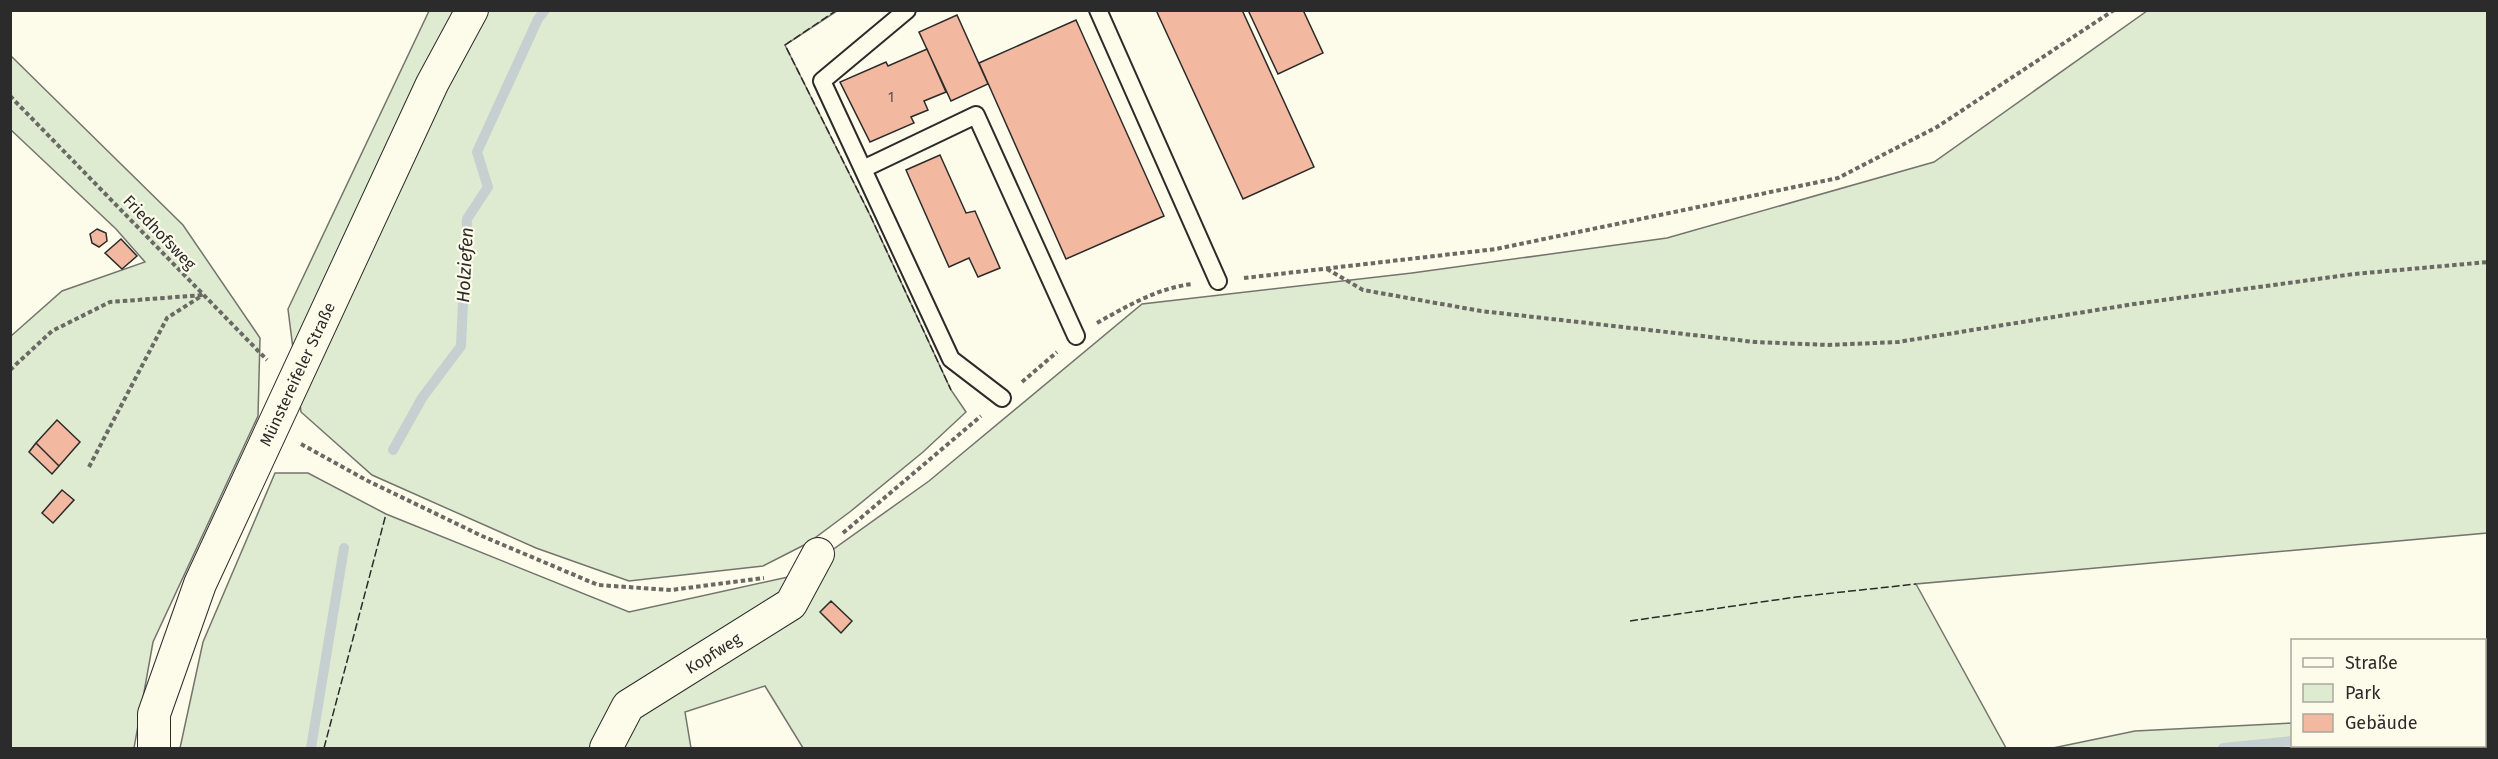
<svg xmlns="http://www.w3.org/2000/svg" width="2498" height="759" font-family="'Fira Sans',sans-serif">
  <rect width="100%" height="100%" fill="#fdfbea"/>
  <path fill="#deebd1" stroke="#74746e" stroke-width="1.5" d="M429,11H837L785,45L870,215L951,390L966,412L923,452L851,511L808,543L763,566L629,581L536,548L372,475L301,412L288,309Z
    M2147,11H2487V533L1916,584L2006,748H803L765,686L685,712L691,748H180L203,642L275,473H308L386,514L629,612L797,575L929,481L1142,304L1412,273L1667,238L1934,162Z
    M10,55L183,225L260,338L258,416L153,642L134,748H11V336L62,291L145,262L116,229L11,130Z
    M2485,721H2487V748H2053L2135,731L2292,723V746H2484Z"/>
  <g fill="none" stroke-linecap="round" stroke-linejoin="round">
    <path stroke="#c7d0d0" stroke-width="10" d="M393,450L422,398L461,346L467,219L488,187L477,152L538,19L545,10
      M2484,737H2488
      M311,748L344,548
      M2223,748L2292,741"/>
  </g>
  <path fill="#f2b8a0" stroke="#2b2b2b" stroke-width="1.5" d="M1156,10H1242L1314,167L1243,199Z
    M1248,10H1303L1323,53L1278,74Z
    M957,15L988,84L951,101L919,32Z
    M1076,20L1164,216L1066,259L979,63Z
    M927,49L946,92L924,101L928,110L911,117L914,123L870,142L840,82L886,62L888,66Z
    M940,155L966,213L975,211L1000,268L978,277L969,258L949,267L906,170Z
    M97,229L106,233L107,241L99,247L92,243L90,234Z
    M121,239L137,256L122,269L105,253Z
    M57,420L80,442L59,466L36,443Z
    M36,443L59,466L52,474L29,452Z
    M62,490L74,500L53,523L42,513Z
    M831,601L852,621L841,633L820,612Z"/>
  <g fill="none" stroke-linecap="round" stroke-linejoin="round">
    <g stroke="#2b2b2b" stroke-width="20">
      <path id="lane" d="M907,10L822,81L951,359L1002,398
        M1098,10L1218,281
        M863,169L976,115L1076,336"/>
    </g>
    <g stroke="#2b2b2b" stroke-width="34">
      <path id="street" d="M154,748V714L200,584L432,84L472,10
        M606,748L628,706L791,604L818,554"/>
    </g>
    <path stroke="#6a6964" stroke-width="4" stroke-dasharray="4.5 3" stroke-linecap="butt" d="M10,96L267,360
      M1327,269L1363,290L1481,311L1755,342L1828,345L1898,342L2134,304L2354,274L2488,262
      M1244,278L1496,249L1838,178L1937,127L2114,10
      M1097,323C1127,306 1158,288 1192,284
      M10,370L52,331L110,302L203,295
      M1022,382L1057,352
      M301,444L368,481L482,536L598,585L671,590L764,578
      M89,467L167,318L203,295
      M843,533L981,416"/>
    <use href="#lane" stroke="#fdfbea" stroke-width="16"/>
    <use href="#street" stroke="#fdfbea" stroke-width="32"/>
    <path stroke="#2b2b2b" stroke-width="1.5" stroke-dasharray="8 3" stroke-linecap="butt" d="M837,10L785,45L870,215L951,390
      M1630,621L1796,597L1916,584
      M324,748L386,514"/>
  </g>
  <g text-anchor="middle" stroke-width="4.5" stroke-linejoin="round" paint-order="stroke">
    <g font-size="14" fill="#5d4e48">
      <text x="891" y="102">1</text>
    </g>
    <g font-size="16" fill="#2b2b2b" stroke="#fdfbea">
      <text transform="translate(160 232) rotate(46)" y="6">Friedhofsweg</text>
      <text transform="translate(297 374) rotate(-65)" y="6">Münstereifeler Straße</text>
      <text transform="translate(713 653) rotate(-32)" y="6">Kopfweg</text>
    </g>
    <g font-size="18" font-style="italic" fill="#2b2b2b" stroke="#fdfbea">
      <text transform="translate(465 265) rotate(-87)" y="6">Holziefen</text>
    </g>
  </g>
  <rect width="2498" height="759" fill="none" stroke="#2b2b2b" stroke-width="24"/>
  <rect x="2291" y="639" width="195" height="108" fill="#fdfbea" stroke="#a9a89e" stroke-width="1.5"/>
  <rect x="2303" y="658" width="30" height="9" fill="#fdfbea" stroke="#a9a89e" stroke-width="1.5"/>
  <text x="2345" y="669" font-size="18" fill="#2b2b2b">Straße</text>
  <rect x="2303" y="684" width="30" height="18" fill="#deebd1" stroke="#a9a89e" stroke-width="1.5"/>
  <text x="2345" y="699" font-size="18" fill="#2b2b2b">Park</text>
  <rect x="2303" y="714" width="30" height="18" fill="#f2b8a0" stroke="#a9a89e" stroke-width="1.5"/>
  <text x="2345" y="729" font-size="18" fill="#2b2b2b">Gebäude</text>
</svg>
